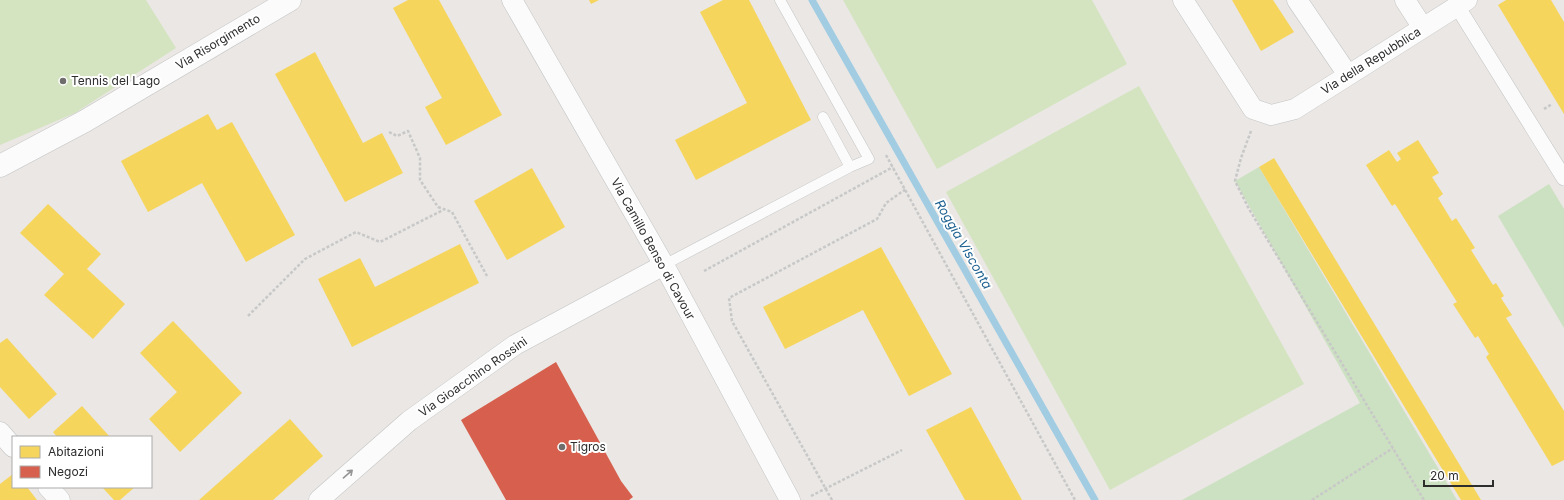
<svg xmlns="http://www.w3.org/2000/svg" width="1564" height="500" font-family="Inter,sans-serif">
  <rect width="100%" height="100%" fill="#eae7e4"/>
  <path fill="#cce1c1" d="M1259,167L1457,500H1182L1360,403L1235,181Z
    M1549,184L1564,209V328L1498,216Z"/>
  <path fill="#d4e4c0" d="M0,0H146L176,48L75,113L0,145Z
    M843,0H1092L1127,64L937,169Z
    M1139,86L1304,384L1110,490L946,192Z"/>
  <path fill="#f6d55c" d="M408,0H439L502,115L446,145L425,107L442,98L393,8Z
    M589,0H599L591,4Z
    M723,0H749L811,120L696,180L675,140L747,103L700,12Z
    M1232,0H1273L1294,32L1261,51Z
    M1506,0H1551L1564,22V114L1498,5Z
    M315,52L363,143L382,133L403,173L345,202L275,74Z
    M208,114L217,130L232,122L295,235L246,262L202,183L148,212L121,161Z
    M1418,140L1439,173L1432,177L1443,194L1438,198L1452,221L1456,218L1475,248L1471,250L1493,285L1496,283L1504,296L1501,298L1512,315L1506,318L1564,411V460L1552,466L1486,357L1489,354L1478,336L1475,338L1453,304L1457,302L1395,204L1392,206L1366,165L1389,150L1397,162L1401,159L1397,153Z
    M1274,158L1481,500H1461L1259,167Z
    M532,168L565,227L507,260L474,201Z
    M48,204L101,254L87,269L125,304L93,339L44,295L64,274L20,233Z
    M460,244L479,283L352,347L318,279L360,258L375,287Z
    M881,247L952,374L909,396L863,310L785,349L763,307Z
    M173,321L242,393L180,452L149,419L177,392L140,353Z
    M7,338L57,394L29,419L0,387V343Z
    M82,406L110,437H57L53,432Z
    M971,407L1022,500H965L926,430Z
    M290,419L323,456L273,500H199Z
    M13,474V487H27L37,500H0V484Z
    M102,487H135L120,500H114Z"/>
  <path fill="#d6604d" d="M556,362L621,481L633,497L629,500H506L461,420Z"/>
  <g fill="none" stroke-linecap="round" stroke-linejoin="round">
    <path stroke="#a1cce2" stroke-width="7" d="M812,0L1095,500"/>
    <g stroke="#c4c4c4" stroke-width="11">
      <path id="service" d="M780,0L869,159L850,167
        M664,265L850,167L823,117"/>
    </g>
    <g stroke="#c4c4c4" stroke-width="16">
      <path id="pedestrian" d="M1457,6L1564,178"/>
    </g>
    <g stroke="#c4c4c4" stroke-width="21">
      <path id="minor" d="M512,0L664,265L790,500
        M1183,0L1253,109L1271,115L1295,109L1467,0
        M1297,0L1348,75
        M1405,0L1423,28
        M0,432L13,447
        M48,487L60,500
        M319,500L409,421L515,345L664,265"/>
    </g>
    <g stroke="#c4c4c4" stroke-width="23">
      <path id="tertiary" d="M0,166L85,121L290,0"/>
    </g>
    <path stroke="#c8c8c8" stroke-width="2.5" stroke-dasharray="3 2" stroke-linecap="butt" d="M1544,109L1552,104
      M1251,131L1241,158L1235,181L1249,209L1424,500
      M389,132L397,136L408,131L420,158V180L438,207L452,212L487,276
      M886,155L1075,500
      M704,271L893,167
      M248,316L305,259L356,232L380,242L445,209
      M811,496L902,450
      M832,500L732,321L729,298L877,219L886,203L906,189
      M1312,500L1393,448"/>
    <use href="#service" stroke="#fcfbfb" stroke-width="10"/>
    <use href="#pedestrian" stroke="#fcfbfb" stroke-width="15"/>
    <use href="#minor" stroke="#fcfbfb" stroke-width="20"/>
    <use href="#tertiary" stroke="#fcfbfb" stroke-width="22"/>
  </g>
  <defs><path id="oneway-shaft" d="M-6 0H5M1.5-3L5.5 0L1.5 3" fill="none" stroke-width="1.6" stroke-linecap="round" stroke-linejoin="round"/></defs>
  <use stroke="#949494" href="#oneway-shaft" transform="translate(348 474) rotate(-41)"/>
  <g fill="#6f6e6d" stroke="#fff" stroke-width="1.5">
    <circle cx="63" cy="81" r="4"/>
    <circle cx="562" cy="447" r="4"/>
  </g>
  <g text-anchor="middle" stroke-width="4" stroke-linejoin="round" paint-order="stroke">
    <g font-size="12" fill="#2d2d2d" stroke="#fff">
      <text transform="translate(218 42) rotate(-31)" y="4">Via Risorgimento</text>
      <text transform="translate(1371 61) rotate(-32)" y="4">Via della Repubblica</text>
      <text transform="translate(653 249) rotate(61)" y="4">Via Camillo Benso di Cavour</text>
      <text transform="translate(473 377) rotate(-35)" y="4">Via Gioacchino Rossini</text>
    </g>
    <g font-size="12" fill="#2d2d2d" stroke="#fff" text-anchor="start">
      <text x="71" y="85">Tennis del Lago</text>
      <text x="570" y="451">Tigros</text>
    </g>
    <g font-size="13" font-style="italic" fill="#1e6190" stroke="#fff">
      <text transform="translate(964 244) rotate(60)" y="5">Roggia Visconta</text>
    </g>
  </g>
  <rect x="12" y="436" width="140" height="52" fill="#ffffff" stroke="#ababab"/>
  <rect x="20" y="446" width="20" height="12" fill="#f6d55c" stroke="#ababab"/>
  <text x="48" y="456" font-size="12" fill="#2d2d2d">Abitazioni</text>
  <rect x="20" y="466" width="20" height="12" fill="#d6604d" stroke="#ababab"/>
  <text x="48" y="476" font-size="12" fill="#2d2d2d">Negozi</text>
  <path d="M1424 480v6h69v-6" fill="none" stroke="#2d2d2d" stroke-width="2"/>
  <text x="1430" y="480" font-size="12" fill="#2d2d2d" stroke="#ffffff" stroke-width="3" paint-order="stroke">20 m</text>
</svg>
